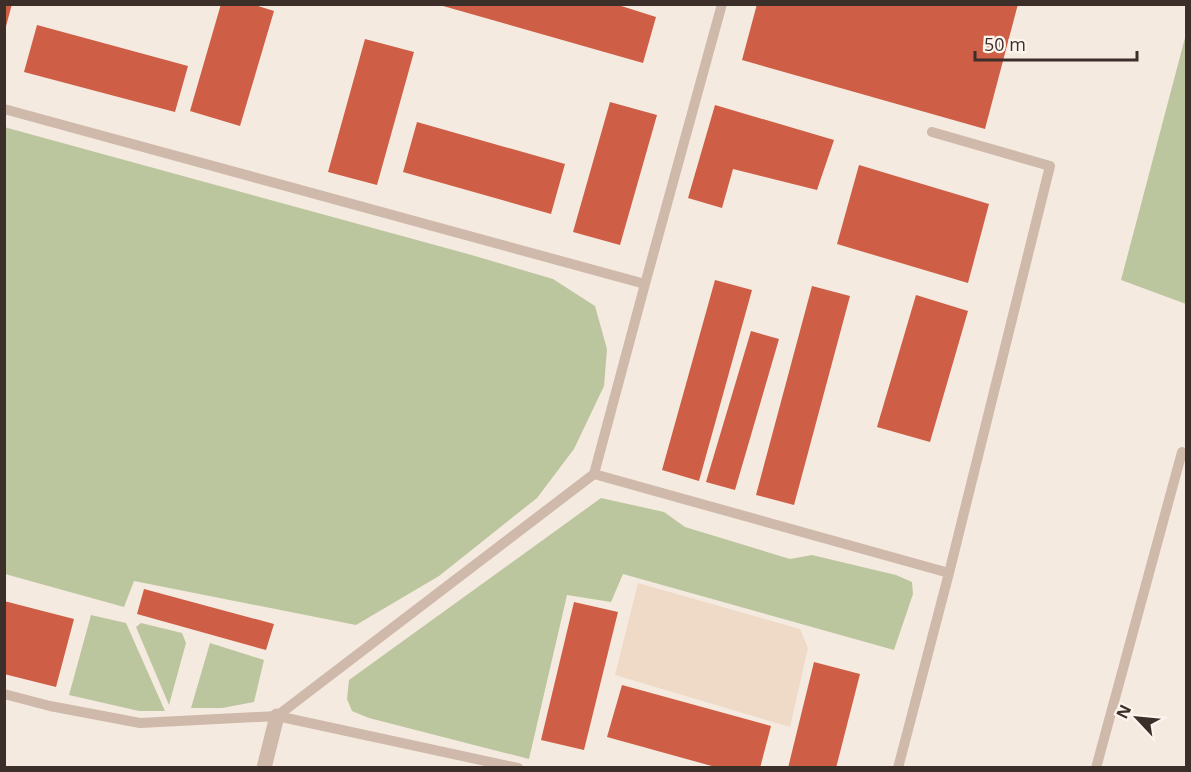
<svg xmlns="http://www.w3.org/2000/svg" width="1191" height="772" font-family="'Open Sans',sans-serif">
  <rect width="100%" height="100%" fill="#f5eae0"/>
  <path fill="#bbc69e" d="M1186,34V304L1121,280Z
    M4,127L468,254L553,279L595,306L607,349L604,386L574,449L537,498L439,576L356,625L134,581L124,607L5,574Z
    M601,498L664,512L685,527L790,559L812,555L896,575L912,582L913,594L894,650L623,574L611,602L567,595L529,759L369,718L352,711L347,699L349,680Z
    M91,615L126,623L165,711H139L69,695Z
    M141,623L182,633L186,643L169,705L136,627Z
    M210,643L264,660L254,702L222,708H191Z"/>
  <path fill="#eedac6" d="M638,583L800,629L808,648L790,727L615,675Z"/>
  <path fill="#ce5e45" d="M4,4H12L5,30H4Z
    M221,4H252L274,11L240,126L190,111Z
    M436,4H615L656,17L643,63Z
    M757,4H1018L985,129L742,60Z
    M37,25L188,66L175,112L24,72Z
    M365,39L414,52L377,185L328,172Z
    M610,102L657,115L620,245L573,232Z
    M715,105L834,140L817,190L733,169L722,208L688,198Z
    M417,122L565,164L551,214L403,172Z
    M859,165L989,204L968,283L837,244Z
    M715,280L752,290L699,481L662,470Z
    M812,286L850,296L794,505L756,495Z
    M916,295L968,311L930,442L877,427Z
    M751,331L779,339L735,490L706,482Z
    M144,589L274,624L266,650L137,614Z
    M4,601L74,619L56,687L4,674Z
    M574,602L618,612L584,750L541,740Z
    M814,662L860,674L836,768H788Z
    M622,685L771,726L760,768H719L607,737Z"/>
  <g fill="none" stroke-linecap="round" stroke-linejoin="round">
    <path stroke="#cfb9aa" stroke-width="10" d="M4,109L645,284L594,474L277,716
      M932,132L1050,166L949,573
      M645,284L722,4
      M594,474L949,573L898,768
      M4,694L50,706L140,723L277,716L518,768
      M1096,768L1182,452"/>
    <path stroke="#cfb9aa" stroke-width="15" d="M264,768L277,716"/>
  </g>
  <rect width="1191" height="772" fill="none" stroke="#3c2f2a" stroke-width="12"/>
  <g transform="translate(1137 718) rotate(296)" stroke="#fcf4ed" stroke-width="4.5" paint-order="stroke">
  <path d="M0-4.5L10 22L0 15L-10 22Z" fill="#3c2f2a"/>
  <text y="-9" font-size="16" font-weight="bold" text-anchor="middle" fill="#3c2f2a">N</text>
  </g>
  <path d="M975 51v9h162v-9" fill="none" stroke="#3c2f2a" stroke-width="3"/>
  <text x="984" y="51" font-size="18" fill="#3c2f2a" stroke="#fcf4ed" stroke-width="4.5" paint-order="stroke">50 m</text>
</svg>
